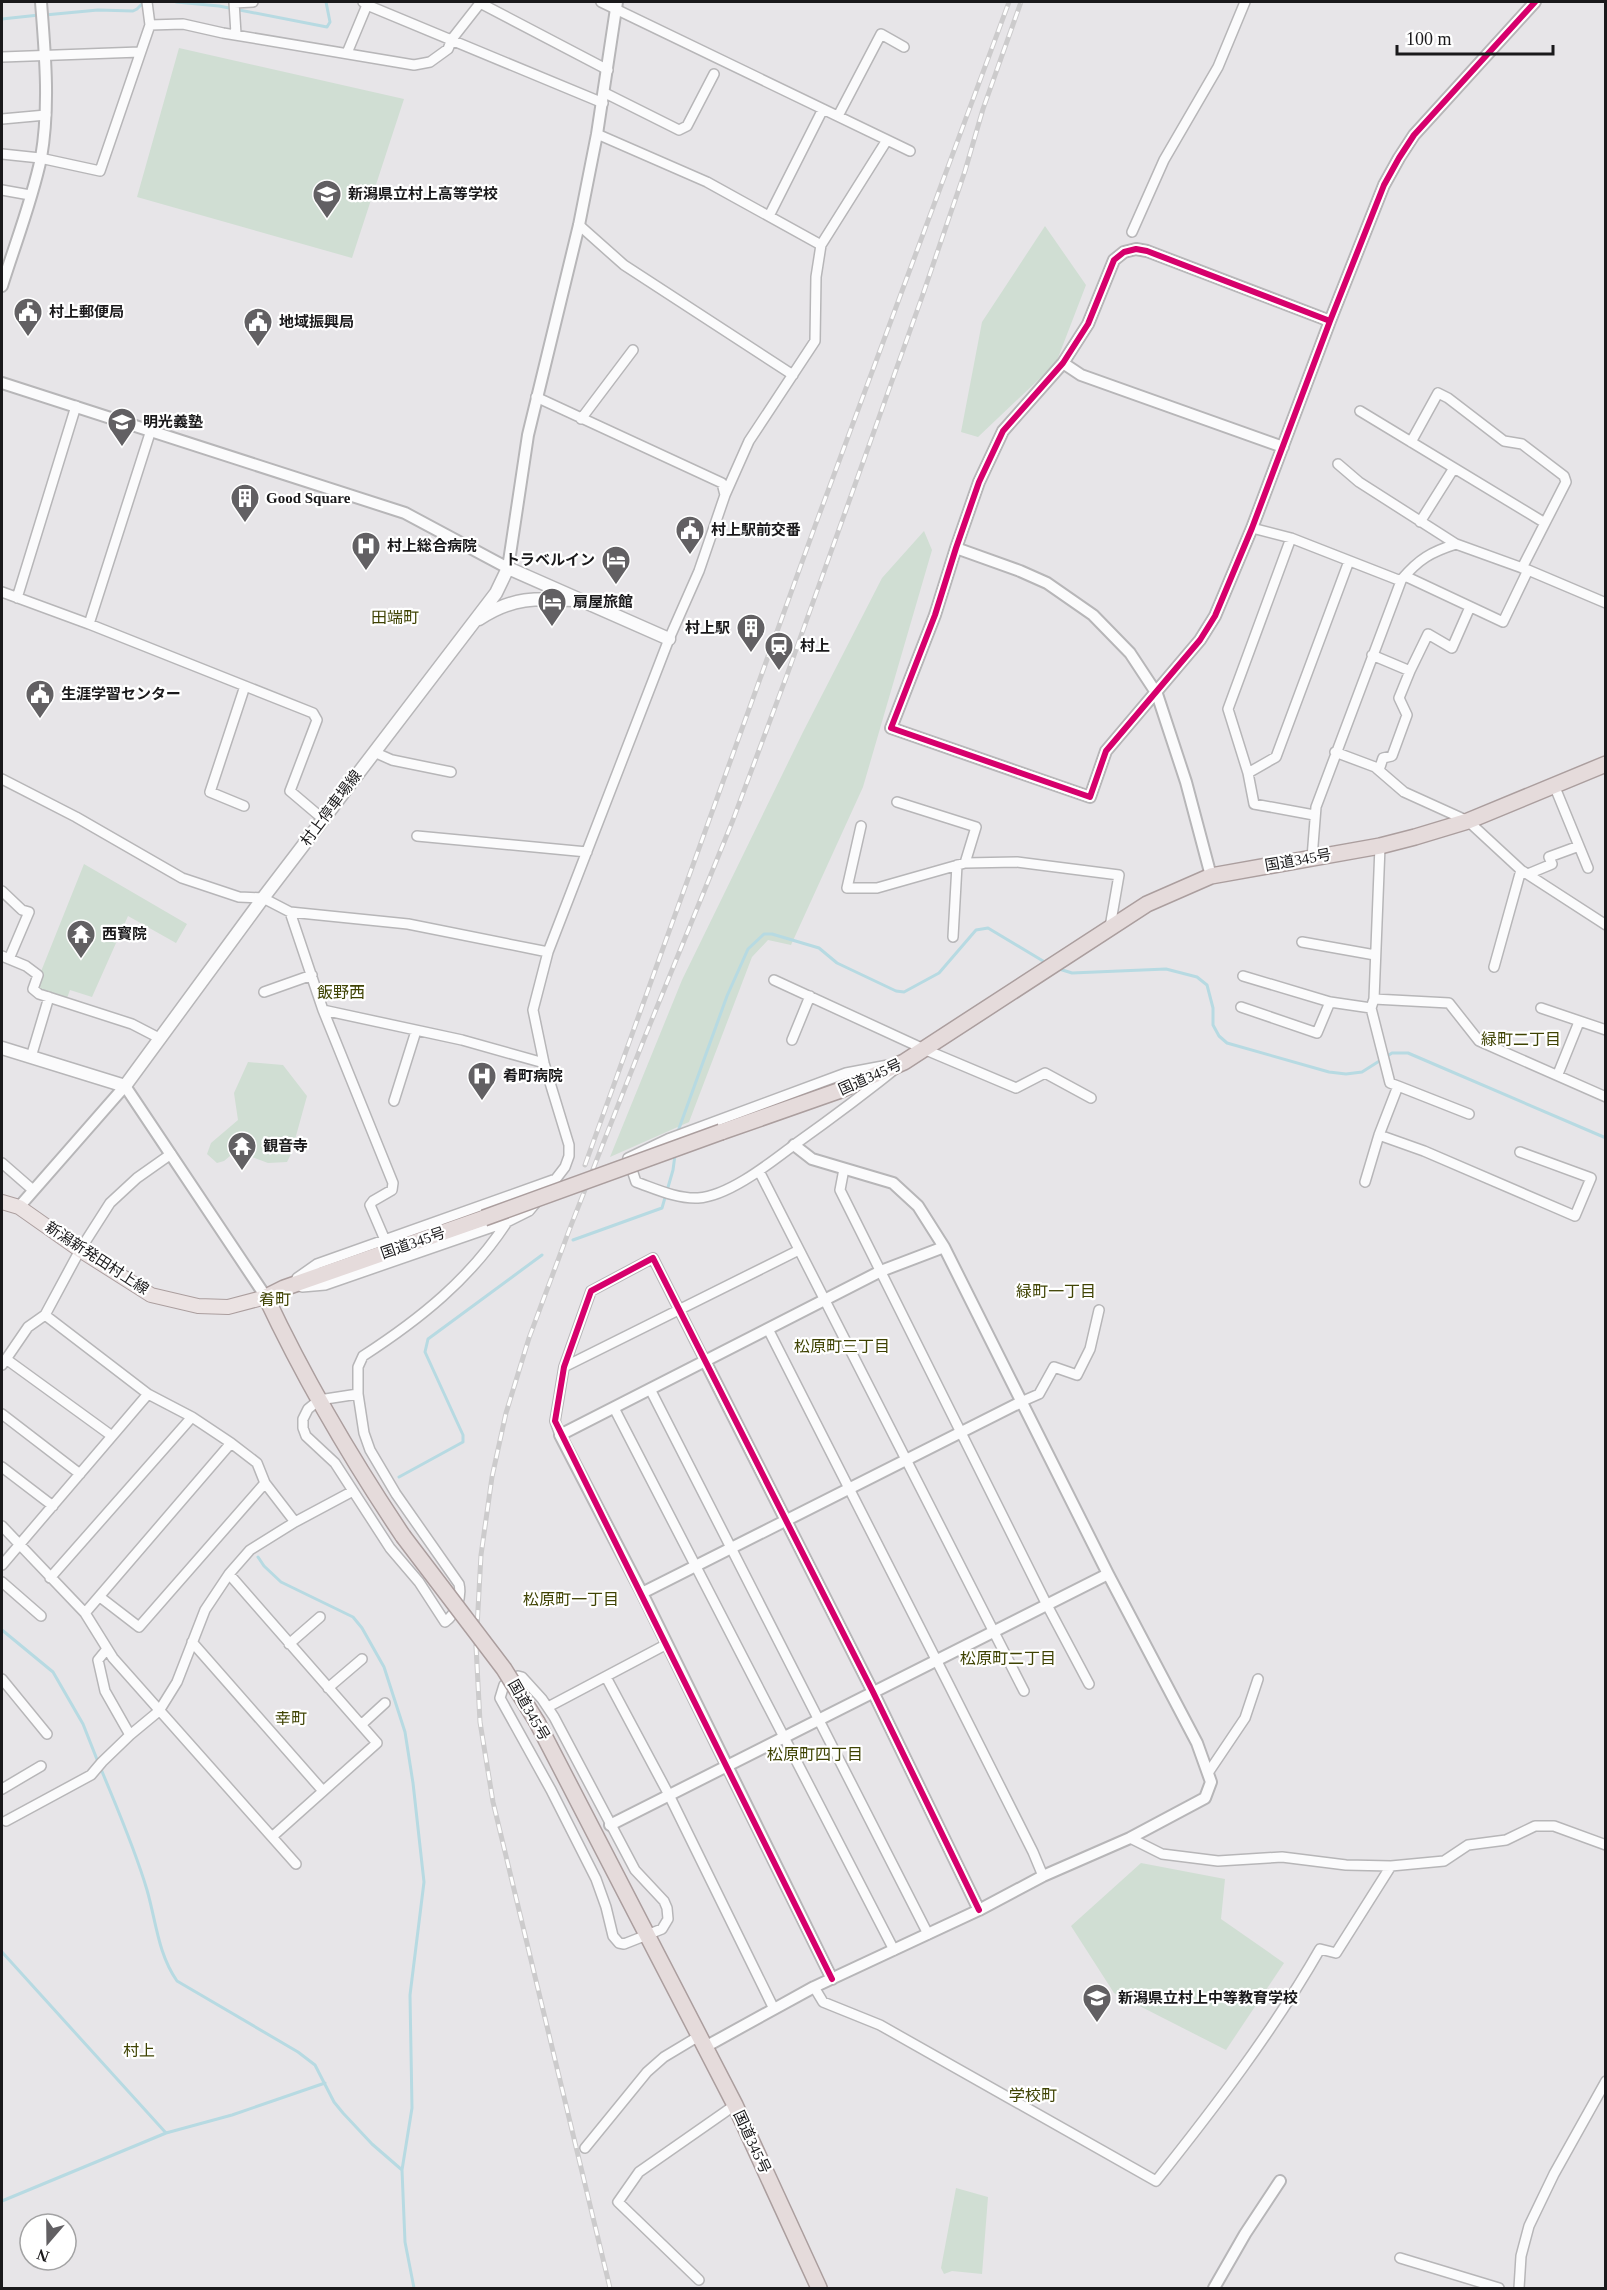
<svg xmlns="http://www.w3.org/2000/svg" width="1607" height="2290" font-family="'Times New Roman','Noto Sans JP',serif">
  <rect width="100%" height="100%" fill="#e7e5e8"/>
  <path fill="#d0ded3" d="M179,48L404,99L352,258L137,197Z
    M1045,226L1086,285L1056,363L978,437L961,432L982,322Z
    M924,531L932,550L863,787L791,945L768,940L752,957L689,1122L610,1157L682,980L803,732L882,578Z
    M84,864L187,924L176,943L128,916L92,997L70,990L67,998L38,988L42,969Z
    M248,1062L283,1065L307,1096L291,1154L287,1162L268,1163L236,1151L224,1161L217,1163L207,1154L211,1143L238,1120L234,1093Z
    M1141,1863L1225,1879L1221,1919L1284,1963L1226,2050L1114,1993L1071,1926Z
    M956,2188L988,2197L982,2274L952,2271L944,2274L941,2268Z"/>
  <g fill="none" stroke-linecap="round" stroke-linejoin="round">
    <path stroke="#b7dae2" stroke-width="3" d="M176,2L219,6L327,27L330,22L326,2
      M45,15L98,10L133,11L137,9L144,2
      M2,19L39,15
      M1056,968L1072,973L1166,969L1197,977L1207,985L1213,1008V1025L1219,1036L1227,1043L1329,1072L1346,1074L1362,1072L1392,1053H1408L1606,1138
      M677,1134L727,996L748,949L764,934H772L819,948L837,963L896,991L904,992L939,973L976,930L988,928L1048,964
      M573,1240L662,1208L673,1170L675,1155
      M399,1477L463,1442V1435L425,1352L428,1339L542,1255
      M258,1557L264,1566L281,1582L353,1617L362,1628L384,1667L405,1732L413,1783L424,1882L410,1995L412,2108L402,2170L405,2242L414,2288
      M2,1630L53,1672L83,1724L98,1762
      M101,1769C117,1808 135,1849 147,1890C156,1921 158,1954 177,1981L298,2052L315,2065L334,2102L343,2113L372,2144L402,2170
      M2,1952L166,2133
      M2,2201L166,2133L232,2115L325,2083"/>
    <g stroke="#b7b6b8" stroke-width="12">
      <path id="minor" d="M147,2L150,25
        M234,2L236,34
        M363,2L367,5L603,103
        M601,2L910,151
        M234,3L253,2
        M480,3L608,70
        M347,53L367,5
        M2,57L140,52
        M605,93L679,130L687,126L714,74
        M838,116L881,34L904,47
        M2,119L46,115
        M597,134L707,182L821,245
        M2,154L40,158L100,171L150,25L183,24L223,33L414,65L430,62L448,49L452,39L481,2
        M2,190L30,195
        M769,216L823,109
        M579,225L624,265L793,375
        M1132,232L1164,160L1218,67L1245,2
        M1360,411L1545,523L1522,568
        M581,419L633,350
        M1411,442L1438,393L1448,398L1504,441L1522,444L1564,476L1566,482L1545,523
        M1338,464L1359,482L1456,544L1528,570L1606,603
        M725,495L749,441L815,341L816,277L821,245L887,140
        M1420,522L1454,468
        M1252,528L1291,538L1401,581L1316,807L1312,858
        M1291,538L1228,709L1248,773L1254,804L1314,815
        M1405,576L1503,622L1528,570
        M1402,579C1419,559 1431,552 1456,544
        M2,592L89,624L313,713L317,720L290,791L323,819
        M17,598L76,406
        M89,624L151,430
        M1372,655L1410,671L1399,698L1407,715L1392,756L1383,758L1379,770
        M1410,671L1428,634L1452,648L1470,607
        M374,752L392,760L451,772
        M1335,752L1375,767L1404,792L1468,821L1521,870L1606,925
        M1248,773L1276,757L1349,561
        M2,779L76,817L182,878L239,897L263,898L290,912L408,924L548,952
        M1554,785L1588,868
        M897,802L976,827L965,863
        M244,806L210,792L245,686
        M861,826L847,888H877L965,863L1017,862L1119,875L1110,927
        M417,836L587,852
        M1380,846L1374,999L1449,1003L1479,1041L1606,1097
        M1528,874L1552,864L1549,857L1579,846
        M2,891L22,910L29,912L9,959
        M290,912L323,1010L393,1183L392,1190L373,1201L370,1205L385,1240
        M953,937L957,865
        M1302,942L1375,955
        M2,956L26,966L38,975L33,989L39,994L132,1024L161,1039
        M1494,967L1521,870
        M1243,976L1330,1002L1371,1008
        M774,980L926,1050L1016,1088L1045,1073L1091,1098
        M264,992L312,975
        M1374,999L1371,1008L1390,1083L1398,1086L1379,1135L1424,1151L1575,1216L1591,1178L1520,1152
        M1241,1007L1317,1033L1330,1002
        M1541,1008L1606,1030
        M323,1010L462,1040L544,1063
        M792,1040L810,996
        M31,1057L49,997
        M904,1062C868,1091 832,1118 794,1145C770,1163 729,1196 698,1198C677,1199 656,1189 636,1182L628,1158L668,1139L846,1073Z
        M1558,1074L1579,1022
        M1398,1086L1469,1114
        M394,1101L416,1031
        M2,1163L33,1190
        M844,1169L840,1190L1047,1605L1089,1684
        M759,1171L1024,1691
        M1365,1182L1379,1135
        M297,1278L317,1264L553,1180
        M302,1287L325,1285L507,1222L529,1211L555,1180L565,1167L569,1156V1145L544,1063L533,1010L548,952L669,639L699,571L725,495L722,483L536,397
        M45,1315L148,1394L192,1417L231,1443L257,1463L265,1483L295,1522
        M768,1329C856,1504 946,1677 1033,1852L1043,1876
        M6,1359L112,1436
        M2,1365L28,1327L45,1315L80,1250L110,1203L137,1178L171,1154
        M564,1367L799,1250
        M650,1389L928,1934
        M358,1394L319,1400L308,1409L303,1419V1428L306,1436L335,1463L390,1548L419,1582L445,1622C456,1614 462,1597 459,1584L396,1494L370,1450L364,1433L358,1394V1367L363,1356C420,1319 470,1279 507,1222
        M1023,1401L1039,1394L1054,1367L1077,1375L1090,1349L1099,1310
        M614,1408L894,1950
        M2,1414L80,1474
        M560,1435L555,1421L564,1367L591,1291L653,1258L705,1361
        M2,1467L53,1506
        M2,1526L85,1613L113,1658L296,1864
        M2,1565L148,1394
        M229,1574L377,1743L273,1836
        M50,1578L192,1417
        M2,1582L41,1616
        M100,1597L139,1627L265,1483
        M85,1613L231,1443
        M192,1642L323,1791
        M289,1644L320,1617
        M107,1649L98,1660L105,1691L130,1735L159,1711L177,1682L205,1610L229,1574L250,1550L295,1522L353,1491
        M518,1676L522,1677L542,1699L554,1717L635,1870L664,1901L667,1908L668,1919L662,1929L624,1944L619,1943L613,1936L606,1907L596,1879L551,1790L500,1698L504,1685Z
        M606,1677L669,1795L774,2009
        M2,1679L47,1734
        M328,1688L362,1659
        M548,1707L667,1644
        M361,1725L385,1703
        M1208,1773L1245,1718L1258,1679
        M2,1789L41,1766
        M6,1821L91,1775L102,1762L130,1735
        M1130,1838L1162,1854L1218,1861L1282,1857L1346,1865L1391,1866L1444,1861L1468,1845L1506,1840L1535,1826H1554L1606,1845
        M814,1987L823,2002L880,2025L1156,2181C1215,2107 1273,2031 1320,1949L1336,1953L1391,1866
        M585,2148L647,2072L664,2057L699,2036
        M1400,2258L1499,2288
        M699,2280L618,2202L639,2172L735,2105
        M1519,2288L1521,2256L1529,2226L1554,2174L1606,2081"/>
    </g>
    <g stroke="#b7b6b8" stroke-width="14">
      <path id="tertiary" d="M2,286C15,244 32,201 41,158C50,106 45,53 41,2
        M1330,321L1147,251L1136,249L1124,252L1114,260L1088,324L1063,363L1003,431L979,482L956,548L935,615L891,728L1090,797L1106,751L1200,640L1215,616L1252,528L1330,321L1384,185L1399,158L1414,135L1535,2
        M1063,363L1081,375L1283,447
        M2,383L405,513L508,568L528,435L579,225L597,134L617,2
        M956,548L1020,571L1047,583L1093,615L1130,653L1157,694L1186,782L1211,876
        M19,1207L125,1086L266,1297
        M705,1361L873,1692L979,1910
        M642,1593L1023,1401
        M610,1825L1108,1574
        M832,1979L642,1593L560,1435L881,1271L944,1247
        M705,2047L814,1987L979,1910L1043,1876L1130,1838L1205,1798L1211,1782L1197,1743L1108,1574L944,1247L918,1206L893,1183L812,1159L794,1145
        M1214,2288L1245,2234L1280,2181"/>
    </g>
    <g stroke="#b7b6b8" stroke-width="15">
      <path id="secondary" d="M479,619C512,597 536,598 574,600
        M2,1048L125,1086L263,898L496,593L508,568L669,639"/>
    </g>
    <g stroke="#ab9e9e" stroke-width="16">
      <path id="primary" d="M2,1202L19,1207L80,1250L151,1295L198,1306L228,1307L266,1297"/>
    </g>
    <g stroke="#ab9e9e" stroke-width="18">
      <path id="trunk" d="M721,1132L838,1091L904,1062L1147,904L1211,876L1380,846L1415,837L1468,821L1606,764
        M403,1536C352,1460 305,1380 266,1297L284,1288L484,1218
        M537,1722L735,2105L819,2288"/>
    </g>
    <use href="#minor" stroke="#fbfbfc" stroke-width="9"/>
    <use href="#tertiary" stroke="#fbfbfc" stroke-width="10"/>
    <use href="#secondary" stroke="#fbfbfc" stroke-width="12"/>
    <use href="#primary" stroke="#ebe3e3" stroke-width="14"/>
    <use href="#trunk" stroke="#e5dbdb" stroke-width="15"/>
    <g stroke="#cccbcc" stroke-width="5">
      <path id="rail" d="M585,1165L815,526L1009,2
        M610,2288L493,1802L480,1722L476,1646L481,1555L492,1477L506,1413L529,1338L570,1228L644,1039L733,820L787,675L922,297L965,171L983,109L1021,2"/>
    </g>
    <use href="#rail" stroke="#fff" stroke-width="3" stroke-dasharray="9" stroke-linecap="butt"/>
    <g stroke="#ab9e9e" stroke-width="18" stroke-linecap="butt">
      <path id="trunk-bridge" d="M484,1218L721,1132
        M403,1536L504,1669L537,1722"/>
    </g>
    <use href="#trunk-bridge" stroke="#e5dbdb" stroke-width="15"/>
    <g stroke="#fff" stroke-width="10">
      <path id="cycleway" d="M1330,321L1147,251L1136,249L1124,252L1114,260L1088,324L1063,363L1003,431L979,482L956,548L935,615L891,728L1090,797L1106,751L1200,640L1215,616L1252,528L1330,321L1384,185L1399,158L1414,135L1535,2
        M832,1979L555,1421L564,1367L591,1291L653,1258L873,1692L979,1910"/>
    </g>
    <use href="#cycleway" stroke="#d6006c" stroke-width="6"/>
  </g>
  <defs>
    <g id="school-pin" transform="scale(1.5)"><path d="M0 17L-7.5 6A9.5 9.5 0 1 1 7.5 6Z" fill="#626063" stroke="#fff"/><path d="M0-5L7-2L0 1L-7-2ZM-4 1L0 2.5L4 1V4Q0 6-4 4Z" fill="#fff"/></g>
    <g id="civic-pin" transform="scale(1.5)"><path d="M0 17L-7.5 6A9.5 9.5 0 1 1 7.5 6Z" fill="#626063" stroke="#fff"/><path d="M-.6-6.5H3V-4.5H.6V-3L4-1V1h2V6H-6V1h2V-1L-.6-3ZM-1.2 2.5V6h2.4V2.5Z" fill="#fff"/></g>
    <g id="building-pin" transform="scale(1.5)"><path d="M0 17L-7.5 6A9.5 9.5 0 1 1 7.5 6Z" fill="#626063" stroke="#fff"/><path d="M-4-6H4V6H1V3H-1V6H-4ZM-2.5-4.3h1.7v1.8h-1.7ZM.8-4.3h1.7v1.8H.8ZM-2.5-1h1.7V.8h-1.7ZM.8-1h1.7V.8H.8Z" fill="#fff"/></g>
    <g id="hospital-pin" transform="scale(1.5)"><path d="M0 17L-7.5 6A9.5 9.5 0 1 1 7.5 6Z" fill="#626063" stroke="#fff"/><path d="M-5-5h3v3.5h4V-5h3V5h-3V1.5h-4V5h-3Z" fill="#fff"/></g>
    <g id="hotel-pin" transform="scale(1.5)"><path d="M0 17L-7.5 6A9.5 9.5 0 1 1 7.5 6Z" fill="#626063" stroke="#fff"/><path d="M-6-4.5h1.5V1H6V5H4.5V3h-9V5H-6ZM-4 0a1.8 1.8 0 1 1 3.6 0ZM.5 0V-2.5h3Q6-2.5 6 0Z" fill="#fff"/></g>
    <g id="station-pin" transform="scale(1.5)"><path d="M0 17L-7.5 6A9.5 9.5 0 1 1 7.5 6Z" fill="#626063" stroke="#fff"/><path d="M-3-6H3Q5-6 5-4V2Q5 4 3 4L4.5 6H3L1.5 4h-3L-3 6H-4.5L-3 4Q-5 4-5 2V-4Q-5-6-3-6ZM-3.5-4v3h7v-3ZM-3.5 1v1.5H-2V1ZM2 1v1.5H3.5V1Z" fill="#fff"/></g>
    <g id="temple-pin" transform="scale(1.5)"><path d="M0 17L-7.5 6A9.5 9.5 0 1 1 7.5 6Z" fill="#626063" stroke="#fff"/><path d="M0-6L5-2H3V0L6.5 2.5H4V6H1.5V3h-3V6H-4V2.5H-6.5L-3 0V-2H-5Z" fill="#fff"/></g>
  </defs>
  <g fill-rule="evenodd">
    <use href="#school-pin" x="327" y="194"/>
    <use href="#civic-pin" x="28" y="312"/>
    <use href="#civic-pin" x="258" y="322"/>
    <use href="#school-pin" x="122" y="422"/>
    <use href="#building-pin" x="245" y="498"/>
    <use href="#civic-pin" x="690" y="530"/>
    <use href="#hospital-pin" x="366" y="546"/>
    <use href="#hotel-pin" x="616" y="560"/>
    <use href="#hotel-pin" x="552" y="602"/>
    <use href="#building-pin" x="751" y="628"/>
    <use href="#station-pin" x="779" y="646"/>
    <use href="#civic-pin" x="40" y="694"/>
    <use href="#temple-pin" x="81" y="934"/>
    <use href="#hospital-pin" x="482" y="1076"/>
    <use href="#temple-pin" x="242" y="1146"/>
    <use href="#school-pin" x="1097" y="1998"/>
  </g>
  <g text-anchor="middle" stroke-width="4.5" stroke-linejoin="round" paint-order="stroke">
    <g font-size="15" font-weight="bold" fill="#1a191b" stroke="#fff" text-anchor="start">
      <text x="348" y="199">新潟県立村上高等学校</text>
      <text x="49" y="317">村上郵便局</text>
      <text x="279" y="327">地域振興局</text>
      <text x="143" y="427">明光義塾</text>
      <text x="266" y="503">Good Square</text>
      <text x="711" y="535">村上駅前交番</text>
      <text x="387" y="551">村上総合病院</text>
      <text x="595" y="565" text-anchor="end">トラベルイン</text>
      <text x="573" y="607">扇屋旅館</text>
      <text x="730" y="633" text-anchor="end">村上駅</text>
      <text x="800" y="651">村上</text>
      <text x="61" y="699">生涯学習センター</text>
      <text x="102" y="939">西寳院</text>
      <text x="503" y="1081">肴町病院</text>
      <text x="263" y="1151">観音寺</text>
      <text x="1118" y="2003">新潟県立村上中等教育学校</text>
    </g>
    <g font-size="15" fill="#1a191b" stroke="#fff">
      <text transform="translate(331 808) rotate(-53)" y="5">村上停車場線</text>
      <text transform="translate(1298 860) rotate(-10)" y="5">国道345号</text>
      <text transform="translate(870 1077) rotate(-24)" y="5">国道345号</text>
      <text transform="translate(413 1243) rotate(-19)" y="5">国道345号</text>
      <text transform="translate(97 1258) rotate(33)" y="5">新潟新発田村上線</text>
      <text transform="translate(529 1710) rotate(60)" y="5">国道345号</text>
      <text transform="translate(752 2142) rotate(65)" y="5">国道345号</text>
    </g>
    <g font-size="16" fill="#3f4303" stroke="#fff">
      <text x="395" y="623">田端町</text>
      <text x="341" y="998">飯野西</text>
      <text x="1521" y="1045">緑町二丁目</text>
      <text x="1056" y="1297">緑町一丁目</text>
      <text x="275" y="1305">肴町</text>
      <text x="842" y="1352">松原町三丁目</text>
      <text x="571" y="1605">松原町一丁目</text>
      <text x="1008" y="1664">松原町二丁目</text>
      <text x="291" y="1724">幸町</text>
      <text x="815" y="1760">松原町四丁目</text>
      <text x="139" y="2056">村上</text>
      <text x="1033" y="2101">学校町</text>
    </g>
  </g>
  <rect width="1607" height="2290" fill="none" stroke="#1a191b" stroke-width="6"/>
  <g transform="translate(48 2242) rotate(200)"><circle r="28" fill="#ffffff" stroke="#a3a3a4" stroke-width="1.5"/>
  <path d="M0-4.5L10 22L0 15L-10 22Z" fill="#626063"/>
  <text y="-9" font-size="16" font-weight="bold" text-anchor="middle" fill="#1a191b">N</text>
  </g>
  <path d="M1397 45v9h156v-9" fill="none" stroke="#1a191b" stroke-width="3"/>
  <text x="1406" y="45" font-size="18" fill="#1a191b" stroke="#ffffff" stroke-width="4.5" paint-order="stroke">100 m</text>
</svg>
